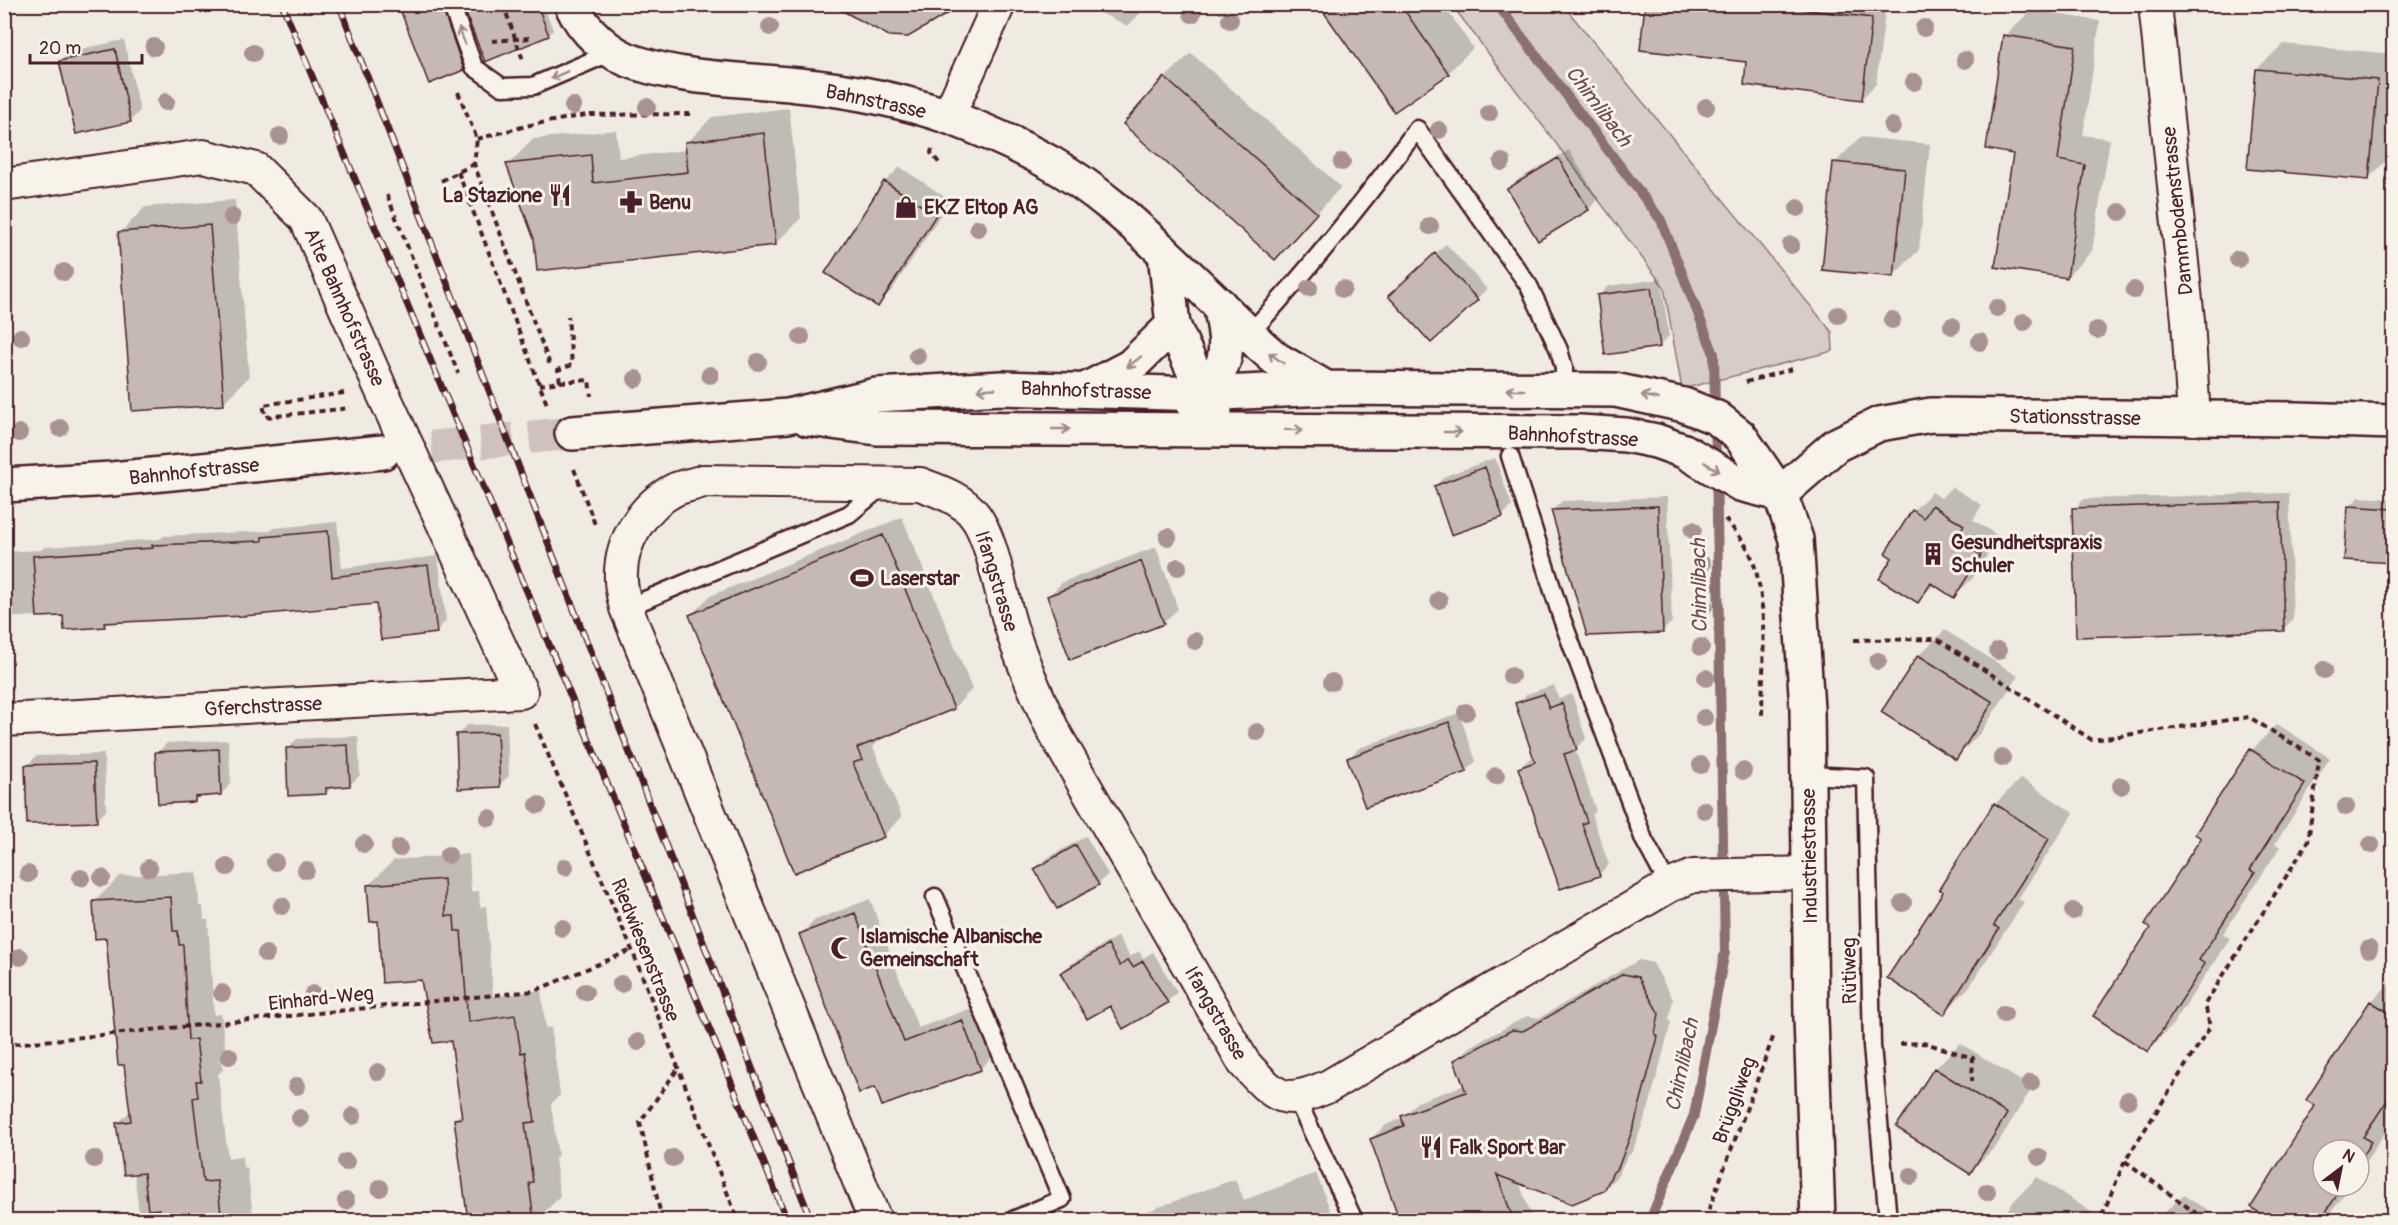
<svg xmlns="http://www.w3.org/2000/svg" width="2398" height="1225" font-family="Pangolin,sans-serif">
  <rect width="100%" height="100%" fill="#f0ebe0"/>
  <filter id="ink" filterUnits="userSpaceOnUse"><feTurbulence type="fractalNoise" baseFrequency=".0167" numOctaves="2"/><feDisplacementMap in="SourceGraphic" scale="12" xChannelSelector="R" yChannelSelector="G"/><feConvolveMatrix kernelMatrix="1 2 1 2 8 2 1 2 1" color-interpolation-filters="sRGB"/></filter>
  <g filter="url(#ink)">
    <path fill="#d8cdc6" stroke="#917678" stroke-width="1.5" d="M1452,5H1563L1832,332L1833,351L1682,389L1664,287Z"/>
    <path fill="#0003" d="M400,4H446L468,64L463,69Z
      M464,4H543L553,30L549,35L486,60Z
      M1082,4H1149L1128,26Z
      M1320,4H1443L1473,48L1448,73Z
      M1647,4H1886L1876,84L1862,98L1748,61Z
      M2031,10L2100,21L2083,135L2110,139L2092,251L2067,277L2015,152L2005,36Z
      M124,40L140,111L130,121L61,61L71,51Z
      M2283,44L2394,54V153L2368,179L2257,69Z
      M1191,53L1341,187L1275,258L1165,78Z
      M789,108L801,218L776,243L535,239L508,165L533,139L616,130L619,158L687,150V143L712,117Z
      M1860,137L1930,144L1919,250L1893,276L1835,163Z
      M1569,150L1598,199L1589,209L1539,239L1509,189L1519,179Z
      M900,167L950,200L892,290L877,305L885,182Z
      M235,200L249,377L223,403L120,233L145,207Z
      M1446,244L1487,289L1431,341L1400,286Z
      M1661,279L1669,336L1659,346L1599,296L1608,286Z
      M1495,458L1512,506L1502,516L1435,486L1445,476Z
      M1952,487L1982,505L1973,520L1999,536L1973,578L1954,596L1935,584L1917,601L1913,511L1932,492L1941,498Z
      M2289,493L2293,620L2283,629L2074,509L2084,499Z
      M1667,497L1672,622L1662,631L1552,511L1562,501Z
      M2359,497L2394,499V562L2349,507Z
      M902,517L972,689L954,708L879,738L880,740L873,747L902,817L883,836L691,615L710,596Z
      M337,522L342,568L438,556L446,621L436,631L378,602L109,621L104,626L64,614L4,618V552L41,550L45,547L160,539L164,536L270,531L274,528Z
      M1156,547L1178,609L1163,623L1048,596L1063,582Z
      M1945,630L2018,676L1981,732L1956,758L1883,711L1919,655Z
      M1554,685L1559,699L1572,694L1586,739L1575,749L1596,811L1592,815L1609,865L1599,874L1519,769L1529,759L1535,757L1517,704L1527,694Z
      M1459,713L1476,761L1466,771L1349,758L1359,748Z
      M507,724L509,776L499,785L457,735L467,725Z
      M2277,724L2330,758L2275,844L2280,847L2223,934L2230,938L2173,1024L2148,1050L2152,927L2203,837L2197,834L2252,750Z
      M358,736L360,775L350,785L333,786L326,793L288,749L297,739Z
      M228,740L231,784L221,794L200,795L194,801L157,753L167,743Z
      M104,754L106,811L96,820L27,766L36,756Z
      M2021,778L2074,813L2018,899L2024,902L1969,987L1944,1013L1945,891L1995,804Z
      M1086,836L1108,874L1098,884L1057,907L1036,869L1046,859Z
      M469,854L471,892L479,891L480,907L486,906L493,997L541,990L546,1028L551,1027L560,1095L551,1104L558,1155L555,1159L560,1197L536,1220H469L456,1119L463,1112L452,1039L422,979L380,919L368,886L394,860Z
      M197,872L199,906H203L204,920H208L214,1015L221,1014L226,1054L221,1058L223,1070L218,1074L228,1158L242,1156L243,1168L247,1167L253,1216L248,1220H140L134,1172L118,1123L131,1110L107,937L94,902L120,876Z
      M870,899L918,1028L977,1006L995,1054L980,1069L876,1085L801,934L815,920Z
      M1118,936L1130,957L1139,951L1143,958L1153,952L1177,992L1167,1002L1110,1004L1062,973L1071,964Z
      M1639,960L1653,963L1673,999L1669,1020L1671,1023L1648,1110L1632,1152L1627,1157L1618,1175L1604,1190L1519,1182L1533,1220H1402L1371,1139L1386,1125L1403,1118L1417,1102L1465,1085L1456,1061L1470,1047L1527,1016L1539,1018Z
      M2394,979V1102L2388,1111L2394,1114V1119L2359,1172V1150H2323V1186H2350L2326,1220H2274L2317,1106L2371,1002Z
      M1960,1043L2032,1088L1996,1146L1970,1172L1935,1069Z
      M1316,1173L1334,1220H1124L1235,1179L1244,1200Z
      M2037,1177L2093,1213L2088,1220H2001L2012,1203Z
      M2183,1195L2224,1220H2157Z"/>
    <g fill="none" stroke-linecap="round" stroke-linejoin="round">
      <path stroke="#8b6f72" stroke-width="10" d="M1497,4L1661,220L1714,354L1725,951L1694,1115L1650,1220"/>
    </g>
    <path fill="#c6b8b3" stroke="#4a1f2b" stroke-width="1.5" d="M398,4H441L464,70L429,84Z
      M462,4H537L549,36L485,62Z
      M830,4H964L908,37L889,36Z
      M1318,4H1400L1449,74L1394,112Z
      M1645,4H1760L1872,18L1862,100L1744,85L1746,62L1640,50Z
      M2003,35L2075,46L2058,160L2085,165L2067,278L1995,267L2013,154L1986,149Z
      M115,49L131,122L76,134L59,61Z
      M2256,69L2378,80L2369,180L2247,169Z
      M1164,77L1317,213L1275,260L1123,124Z
      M764,133L776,245L537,271L534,239L506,164L591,155L593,183L688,172L685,142Z
      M1558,158L1589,210L1538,241L1507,189Z
      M1833,162L1905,169L1894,277L1822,270Z
      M884,181L936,215L878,307L825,273Z
      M210,225L224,405L132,411L118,232Z
      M1435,253L1478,300L1431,343L1388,296Z
      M1651,288L1660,347L1605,355L1597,295Z
      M1485,467L1503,517L1451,535L1434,486Z
      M2280,502L2284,631L2076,637L2072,508Z
      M1932,505L1964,525L1955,539L1981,555L1954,598L1931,583L1918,603L1879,579L1892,558L1885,553L1912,510L1924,518Z
      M1658,506L1663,633L1587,636L1551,510Z
      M2348,506L2394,509V563L2344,560Z
      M328,531L332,577L428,565L437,633L381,640L376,604L243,616L104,623L105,627L64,630L63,616L37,617L33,556L153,548L152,545L262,541V537Z
      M883,535L954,709L857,748L862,760L853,763L884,837L794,873L689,615Z
      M1141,561L1164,624L1070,660L1047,596Z
      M1918,655L1993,702L1956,760L1881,712Z
      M1544,694L1549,708L1562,703L1577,750L1564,754L1587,822L1582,824L1600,876L1560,889L1518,768L1535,762L1515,703Z
      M1449,722L1467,772L1365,807L1347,758Z
      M497,733L500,787L458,789L456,734Z
      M348,745L350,786L326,788V794L288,796L286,748Z
      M219,749L221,795L195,797V802L158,804L155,752Z
      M2250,749L2305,784L2250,870L2255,873L2199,960L2205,964L2148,1052L2093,1016L2150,928L2145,924L2201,838L2195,834Z
      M94,763L97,822L27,824L25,765Z
      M1994,803L2049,839L1994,925L1999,929L1944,1015L1887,978L1943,892L1939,889Z
      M1076,845L1099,885L1057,909L1034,869Z
      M444,879L446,916H454L455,931H461L468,1022L515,1015L521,1053L525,1052L535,1122L525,1123L533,1182L529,1183L534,1221H468L454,1119L462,1118L451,1041L433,1043L421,980L382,983L378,921L370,922L367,885Z
      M171,897L173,931H178L179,945H183L188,1040L196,1039L201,1081H196L198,1097L193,1098L203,1182L217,1181L222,1221H161L159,1209L148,1210L144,1173L124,1175L116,1123L131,1121L124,1065H118L106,938L95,939L93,901Z
      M855,913L904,1042L962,1020L981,1070L882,1106L875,1087L859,1093L799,934Z
      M1108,945L1120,966L1128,960L1133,967L1143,961L1168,1003L1123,1029L1110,1006L1087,1019L1060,973Z
      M1623,974L1638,977L1659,1014L1655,1034L1658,1037L1634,1126L1618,1168L1613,1172L1604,1191L1572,1204L1497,1175L1514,1221H1400L1370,1139L1404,1126L1401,1116L1466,1092L1454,1060L1512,1030L1523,1031Z
      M2370,1001L2394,1016V1090L2363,1137L2371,1142L2359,1161V1150H2323V1186H2343L2320,1221H2271L2251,1207L2315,1106L2306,1100Z
      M1934,1068L2007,1114L1970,1174L1896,1127Z"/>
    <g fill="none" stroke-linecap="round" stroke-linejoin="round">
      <path stroke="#cfc2bc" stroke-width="33" stroke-dasharray="33 16" stroke-linecap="butt" d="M383,452L572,433"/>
      <g stroke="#4a1f2b" stroke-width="21">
        <path id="lane" d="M451,4L474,67L502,87L533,86L612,52
          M1249,334C1310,269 1365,200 1417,129L1529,286L1559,350L1564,368V390
          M1510,456L1562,619L1644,840L1669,886
          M626,608L849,514L884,485
          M1808,775L1866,778L1872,1046L1888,1220
          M935,897L1062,1199L1013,1220
          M1296,1098L1354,1220"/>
      </g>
      <g stroke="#4a1f2b" stroke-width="36">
        <path id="street" d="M2155,4L2188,320L2194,419
          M948,117L999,4
          M4,185L203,156L256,169L306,219L380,387L521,692L4,720
          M875,1220L626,608C624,599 621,589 621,580C619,543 643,505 676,489C684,486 695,484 703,481L920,484C939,491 963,499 975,516C993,539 1002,601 1012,630C1023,665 1038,698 1054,732L1244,1063C1277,1099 1283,1106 1329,1086L1669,886L1693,876L1809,873"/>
      </g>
      <g stroke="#4a1f2b" stroke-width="38">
        <path id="secondary" d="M571,4C583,30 609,55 637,63C689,80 745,79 798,85C848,90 902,100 949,117C984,130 1020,146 1052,164C1096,189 1132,222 1169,257C1200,286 1230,315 1260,345L1276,359L1326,388
          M1165,254L1173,325L1204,394L1215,410
          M1089,388L1131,366L1173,325
          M1194,406C1228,365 1231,357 1220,305
          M808,419L877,428L1580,432L1626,435L1656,441L1684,451L1740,484L1780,494
          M572,433L788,416L876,395L1002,388L1204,394L1326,388L1615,390L1684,405L1717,418L1740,436L1780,494L1796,539L1807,709L1811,1018L1818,1220
          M4,485L112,479L383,452
          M1780,494L1836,445L1879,424L1931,415L2298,419L2394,422"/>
      </g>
      <path stroke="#4a1f2b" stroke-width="4" stroke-dasharray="6 4.5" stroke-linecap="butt" d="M503,4L523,60
        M492,41L530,38
        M458,92L477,139L474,164L550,365
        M477,139L530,125L586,115L690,114
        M932,149L931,153L940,164
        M458,172L548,407
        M441,181L474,164
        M387,195L458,373
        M560,382L589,380L591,396
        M1746,382L1792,369
        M539,385L560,382L558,370L572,365L568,316
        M344,393L263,405L266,417L350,408
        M574,469L596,527
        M1725,519C1736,532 1748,545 1753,561C1769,608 1762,670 1762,719
        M1854,640L1937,639L2092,740L2249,717L2319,760L2308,842L2205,1004L2210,1027L2125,1161L2100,1220
        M535,724L632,950L738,1220
        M1900,1044L1925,1043L1973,1058L1972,1081
        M4,1045L534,991L632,950
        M2125,1161L2205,1220
        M662,1220L640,1122L677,1070
        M1705,1220L1774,1035"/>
      <use href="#lane" stroke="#f7f3e8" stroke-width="16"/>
      <use href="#street" stroke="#f7f3e8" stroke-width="32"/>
      <use href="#secondary" stroke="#f7f3e8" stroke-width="33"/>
      <g stroke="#4a1f2b" stroke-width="7">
        <path id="rail" d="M282,4L714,1040L787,1220
          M339,4L811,1220"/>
      </g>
      <use href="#rail" stroke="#f7f3e8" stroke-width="4.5" stroke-dasharray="14" stroke-linecap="butt"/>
    </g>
    <g fill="#a89292">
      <circle cx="1192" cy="14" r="9"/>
      <circle cx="1230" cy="20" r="9"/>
      <circle cx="770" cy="27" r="9"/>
      <circle cx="1924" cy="28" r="9"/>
      <circle cx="154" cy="47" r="9"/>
      <circle cx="253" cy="53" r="9"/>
      <circle cx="1965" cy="60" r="9"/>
      <circle cx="1914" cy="82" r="9"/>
      <circle cx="166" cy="102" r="9"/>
      <circle cx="573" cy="106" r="9"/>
      <circle cx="647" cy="107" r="9"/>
      <circle cx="1706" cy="107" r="9"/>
      <circle cx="1489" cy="113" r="9"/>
      <circle cx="1892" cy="126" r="9"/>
      <circle cx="1439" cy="130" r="9"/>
      <circle cx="280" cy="136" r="9"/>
      <circle cx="1342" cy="162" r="9"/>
      <circle cx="1502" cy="162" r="9"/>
      <circle cx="1798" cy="208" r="9"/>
      <circle cx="2120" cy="212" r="9"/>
      <circle cx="232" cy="217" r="9"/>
      <circle cx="1430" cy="226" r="9"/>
      <circle cx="978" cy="228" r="9"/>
      <circle cx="1791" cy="245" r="9"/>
      <circle cx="2238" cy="259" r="9"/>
      <circle cx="64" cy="272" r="9"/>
      <circle cx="1309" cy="288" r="9"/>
      <circle cx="1343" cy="289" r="9"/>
      <circle cx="2134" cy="290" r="9"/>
      <circle cx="1997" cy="308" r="9"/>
      <circle cx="1838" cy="315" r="9"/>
      <circle cx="1892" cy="320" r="9"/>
      <circle cx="2024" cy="322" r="9"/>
      <circle cx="1952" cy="326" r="9"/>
      <circle cx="2097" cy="330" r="9"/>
      <circle cx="21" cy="337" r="9"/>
      <circle cx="801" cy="337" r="9"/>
      <circle cx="1980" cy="342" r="9"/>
      <circle cx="917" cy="356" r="9"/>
      <circle cx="758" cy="362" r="9"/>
      <circle cx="710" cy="375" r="9"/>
      <circle cx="636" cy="379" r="9"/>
      <circle cx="60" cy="428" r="9"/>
      <circle cx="19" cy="433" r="9"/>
      <circle cx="1693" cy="530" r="9"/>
      <circle cx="1168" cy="537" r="9"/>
      <circle cx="1702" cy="564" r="9"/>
      <circle cx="1178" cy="567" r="9"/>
      <circle cx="1439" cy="600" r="9"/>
      <circle cx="1704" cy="606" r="9"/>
      <circle cx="1195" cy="641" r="9"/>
      <circle cx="1701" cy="647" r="9"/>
      <circle cx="1998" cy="651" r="9"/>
      <circle cx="1878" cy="661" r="9"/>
      <circle cx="2324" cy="670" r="9"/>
      <circle cx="1511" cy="676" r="9"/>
      <circle cx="1706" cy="678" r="9"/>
      <circle cx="1332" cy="682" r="9"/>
      <circle cx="1466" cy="712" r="9"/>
      <circle cx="1704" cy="718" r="9"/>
      <circle cx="1257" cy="732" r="9"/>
      <circle cx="2002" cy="758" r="9"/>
      <circle cx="1701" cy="765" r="9"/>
      <circle cx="1743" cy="771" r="9"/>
      <circle cx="1496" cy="776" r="9"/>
      <circle cx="2121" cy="786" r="9"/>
      <circle cx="538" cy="805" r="9"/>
      <circle cx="2346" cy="807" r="9"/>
      <circle cx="1704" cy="810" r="9"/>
      <circle cx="489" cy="818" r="9"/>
      <circle cx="364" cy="844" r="9"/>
      <circle cx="2371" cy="845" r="9"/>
      <circle cx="399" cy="848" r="9"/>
      <circle cx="448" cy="855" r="9"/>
      <circle cx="275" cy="862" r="9"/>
      <circle cx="227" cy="867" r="9"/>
      <circle cx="565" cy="867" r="9"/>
      <circle cx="149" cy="868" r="9"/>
      <circle cx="306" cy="870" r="9"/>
      <circle cx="28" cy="874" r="9"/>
      <circle cx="81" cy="878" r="9"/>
      <circle cx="102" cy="878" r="9"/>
      <circle cx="1903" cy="903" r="9"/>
      <circle cx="282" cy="906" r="9"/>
      <circle cx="2073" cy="911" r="9"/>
      <circle cx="562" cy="928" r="9"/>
      <circle cx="2369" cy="949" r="9"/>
      <circle cx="266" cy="954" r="9"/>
      <circle cx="20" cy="957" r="9"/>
      <circle cx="621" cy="984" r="9"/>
      <circle cx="585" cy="992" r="9"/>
      <circle cx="222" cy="993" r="9"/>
      <circle cx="313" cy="994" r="9"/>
      <circle cx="2004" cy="1014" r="9"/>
      <circle cx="638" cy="1042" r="9"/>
      <circle cx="229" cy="1056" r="9"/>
      <circle cx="378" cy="1072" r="9"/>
      <circle cx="2031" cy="1083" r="9"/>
      <circle cx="297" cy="1086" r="9"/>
      <circle cx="2128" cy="1100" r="9"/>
      <circle cx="353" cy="1116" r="9"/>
      <circle cx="300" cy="1118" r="9"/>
      <circle cx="2039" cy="1157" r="9"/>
      <circle cx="673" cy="1158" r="9"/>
      <circle cx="94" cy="1159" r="9"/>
      <circle cx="346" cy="1162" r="9"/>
      <circle cx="1911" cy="1176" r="9"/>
      <circle cx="380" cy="1188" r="9"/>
      <circle cx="1987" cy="1192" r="9"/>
      <circle cx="346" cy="1201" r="9"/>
    </g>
    <defs><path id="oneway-shaft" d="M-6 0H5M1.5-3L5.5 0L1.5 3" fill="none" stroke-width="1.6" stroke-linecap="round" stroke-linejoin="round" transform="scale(1.5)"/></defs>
    <g stroke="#a0898a">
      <use href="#oneway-shaft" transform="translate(462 36) rotate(-111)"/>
      <use href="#oneway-shaft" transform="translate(559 75) rotate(156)"/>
      <use href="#oneway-shaft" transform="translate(1276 358) rotate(-144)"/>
      <use href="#oneway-shaft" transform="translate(1134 362) rotate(142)"/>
      <use href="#oneway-shaft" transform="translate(986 389) rotate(177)"/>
      <use href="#oneway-shaft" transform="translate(1515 390) rotate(-180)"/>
      <use href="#oneway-shaft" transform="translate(1650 397) rotate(-167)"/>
      <use href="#oneway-shaft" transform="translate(1061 429)"/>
      <use href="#oneway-shaft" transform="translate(1294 430) rotate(1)"/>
      <use href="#oneway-shaft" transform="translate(1453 432)"/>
      <use href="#oneway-shaft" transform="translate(1712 467) rotate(31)"/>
    </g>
  </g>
  <defs>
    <g id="restaurant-bare" transform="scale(1.8)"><path d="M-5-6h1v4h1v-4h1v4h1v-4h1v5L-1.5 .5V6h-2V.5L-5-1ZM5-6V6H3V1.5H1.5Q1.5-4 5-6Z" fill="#4a1f2b" stroke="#f7f3e8" stroke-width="2.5" paint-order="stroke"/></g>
    <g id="pharmacy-bare" transform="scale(1.8)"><path d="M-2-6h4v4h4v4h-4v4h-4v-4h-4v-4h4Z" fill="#4a1f2b" stroke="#f7f3e8" stroke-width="2.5" paint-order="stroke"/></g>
    <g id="shop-bare" transform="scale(1.8)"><path d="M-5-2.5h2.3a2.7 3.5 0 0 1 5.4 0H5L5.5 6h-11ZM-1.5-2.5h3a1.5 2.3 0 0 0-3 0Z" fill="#4a1f2b" stroke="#f7f3e8" stroke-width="2.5" paint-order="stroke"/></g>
    <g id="building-bare" transform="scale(1.8)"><path d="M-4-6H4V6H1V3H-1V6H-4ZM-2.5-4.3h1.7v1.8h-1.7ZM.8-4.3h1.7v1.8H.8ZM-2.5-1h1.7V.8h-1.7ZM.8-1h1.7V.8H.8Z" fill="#4a1f2b" stroke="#f7f3e8" stroke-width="2.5" paint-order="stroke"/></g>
    <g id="stadium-bare" transform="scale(1.8)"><path d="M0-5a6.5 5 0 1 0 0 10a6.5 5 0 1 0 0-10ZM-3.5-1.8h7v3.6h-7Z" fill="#4a1f2b" stroke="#f7f3e8" stroke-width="2.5" paint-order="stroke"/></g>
    <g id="mosque-bare" transform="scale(1.8)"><path d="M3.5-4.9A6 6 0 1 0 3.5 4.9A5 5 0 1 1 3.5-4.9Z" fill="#4a1f2b" stroke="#f7f3e8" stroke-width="2.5" paint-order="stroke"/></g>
  </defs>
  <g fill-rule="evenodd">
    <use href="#restaurant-bare" x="560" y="195"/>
    <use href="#pharmacy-bare" x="631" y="202"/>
    <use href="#shop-bare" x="906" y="207"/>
    <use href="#building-bare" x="1933" y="554"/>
    <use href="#stadium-bare" x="862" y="578"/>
    <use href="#mosque-bare" x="842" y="948"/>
    <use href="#restaurant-bare" x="1431" y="1147"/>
  </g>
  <g text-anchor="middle" stroke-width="6" stroke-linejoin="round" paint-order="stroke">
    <g font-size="20" fill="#4a1f2b" stroke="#f7f3e8">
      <text transform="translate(876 101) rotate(12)" y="7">Bahnstrasse</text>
      <text transform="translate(2177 211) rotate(-96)" y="7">Dammbodenstrasse</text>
      <text transform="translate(345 307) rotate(66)" y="7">Alte Bahnhofstrasse</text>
      <text transform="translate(1086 390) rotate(2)" y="7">Bahnhofstrasse</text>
      <text transform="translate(2075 417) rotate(1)" y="7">Stationsstrasse</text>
      <text transform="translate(1573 436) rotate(3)" y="7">Bahnhofstrasse</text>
      <text transform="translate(194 471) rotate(-6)" y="7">Bahnhofstrasse</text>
      <text transform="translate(997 581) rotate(73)" y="7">Ifangstrasse</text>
      <text transform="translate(263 706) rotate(-3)" y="7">Gferchstrasse</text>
      <text transform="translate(1809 856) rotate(-91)" y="7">Industriestrasse</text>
      <text transform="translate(646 950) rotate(68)" y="7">Riedwiesenstrasse</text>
      <text transform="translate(1849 971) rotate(-91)" y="7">Rütiweg</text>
      <text transform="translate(321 998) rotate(-6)" y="7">Einhard-Weg</text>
      <text transform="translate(1216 1013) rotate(60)" y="7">Ifangstrasse</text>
      <text transform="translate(1734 1100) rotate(-70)" y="7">Brüggliweg</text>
    </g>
    <g font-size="20" font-weight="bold" fill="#4a1f2b" stroke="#f7f3e8" text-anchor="start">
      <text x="542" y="202" text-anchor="end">La Stazione</text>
      <text x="649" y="209">Benu</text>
      <text x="924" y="214">EKZ Eltop AG</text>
      <text x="1951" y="549">Gesundheitspraxis<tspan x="1951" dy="23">Schuler</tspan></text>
      <text x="880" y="585">Laserstar</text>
      <text x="860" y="943">Islamische Albanische<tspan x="860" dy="23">Gemeinschaft</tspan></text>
      <text x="1449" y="1154">Falk Sport Bar</text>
    </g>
    <g font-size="21" font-style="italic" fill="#704e55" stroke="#f7f3e8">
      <text transform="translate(1599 106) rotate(53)" y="7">Chimlibach</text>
      <text transform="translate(1699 586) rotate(-91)" y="7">Chimlibach</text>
      <text transform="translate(1682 1065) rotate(-78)" y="7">Chimlibach</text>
    </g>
  </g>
  <rect width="2398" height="1225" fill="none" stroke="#f7f3e8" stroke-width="24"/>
  <rect x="12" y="12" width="2374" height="1201" fill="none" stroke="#4a1f2b" stroke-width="2" filter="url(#ink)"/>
  <g transform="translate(2341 1168) rotate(32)"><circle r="28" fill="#f7f3e8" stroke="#b29e9c" stroke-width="1.5"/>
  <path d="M0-4.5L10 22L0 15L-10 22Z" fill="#4a1f2b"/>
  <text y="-9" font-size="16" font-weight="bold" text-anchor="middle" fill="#4a1f2b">N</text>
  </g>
  <path d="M30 54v9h112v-9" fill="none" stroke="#4a1f2b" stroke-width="3"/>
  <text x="39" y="54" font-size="18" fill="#4a1f2b" stroke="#f7f3e8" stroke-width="4.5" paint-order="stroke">20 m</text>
</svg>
